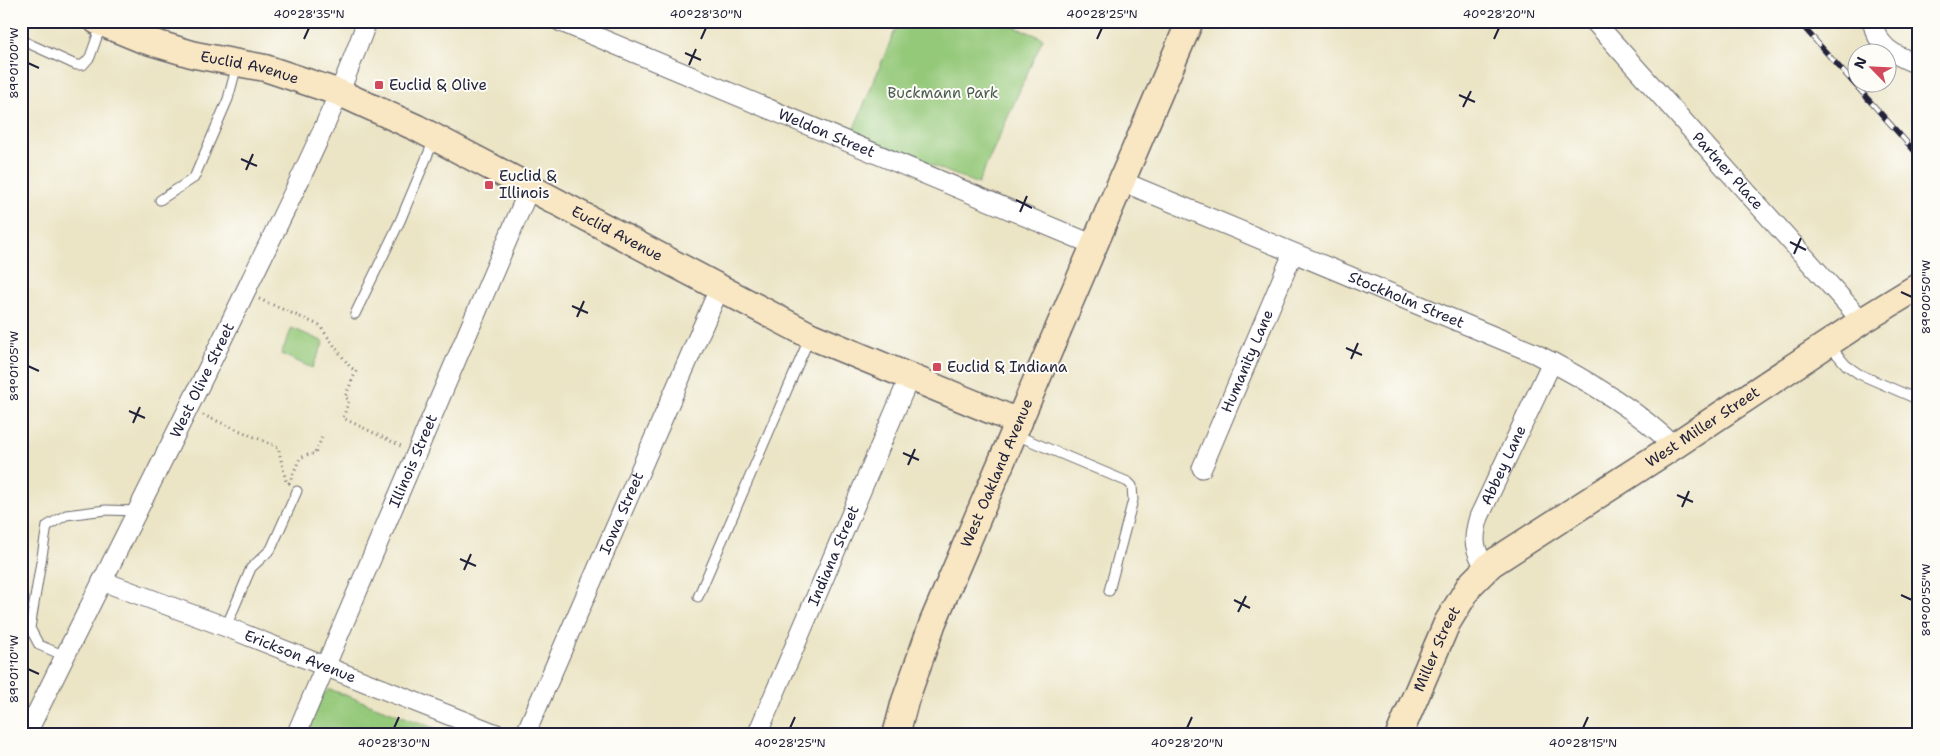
<svg xmlns="http://www.w3.org/2000/svg" width="1940" height="756" font-family="'Shantell Sans',sans-serif">
  <rect width="100%" height="100%" fill="#fdfcf7"/>
  <filter id="ink" filterUnits="userSpaceOnUse"><feTurbulence type="fractalNoise" baseFrequency=".02" numOctaves="2"/><feDisplacementMap in="SourceGraphic" scale="10" xChannelSelector="R" yChannelSelector="G"/><feConvolveMatrix kernelMatrix="1 2 1 2 8 2 1 2 1" color-interpolation-filters="sRGB"/></filter>
  <filter id="wash" filterUnits="userSpaceOnUse"><feTurbulence type="fractalNoise" baseFrequency=".0096" numOctaves="4" result="noise"/><feDisplacementMap in="SourceGraphic" scale="20" xChannelSelector="R" yChannelSelector="G"/><feGaussianBlur stdDeviation="1.12" result="paint"/><feColorMatrix in="noise" values="0 0 0 0 0 0 0 0 0 0 0 0 0 0 0 0 0 1.4 0 .05"/><feComposite in="paint" operator="in"/></filter>
  <g filter="url(#wash)">
    <rect width="100%" height="100%" fill="#ebe4c5"/>
    <path fill="#95c97a" stroke="#5c765a" d="M899,21H1000L1043,38L978,184L852,133Z
      M292,328L324,342L312,368L281,354Z
      M329,689L453,735H305L322,696Z"/>
  </g>
  <g filter="url(#ink)">
    <g fill="none" stroke-linecap="round" stroke-linejoin="round">
      <g stroke="#68666b" stroke-width="11">
        <path id="lane" d="M21,40L76,65H83L90,57L101,26
          M160,200L194,178L228,99L237,65
          M355,314L400,221L434,140
          M1829,345L1846,365L1859,374L1919,400
          M1016,435L1128,482L1132,486L1133,500L1109,591
          M698,597L809,339
          M226,627L251,568L271,549L297,491
          M65,656L39,645L30,628L47,526L66,515L106,510L137,511"/>
      </g>
      <g stroke="#68666b" stroke-width="21">
        <g id="street">
          <path id="s1" d="M559,21L1094,245"/>
          <path id="s2" d="M1594,21L1862,321"/>
          <path d="M1872,21C1878,49 1895,55 1919,65"/>
          <path id="s3" d="M1121,181L1534,353C1582,377 1635,408 1674,446"/>
          <path id="s4" d="M1202,468L1293,253"/>
          <path id="s5" d="M1486,569C1474,549 1472,540 1479,517L1552,362"/>
          <path id="s6" d="M102,581L226,627L499,735"/>
          <path id="s7" d="M26,735C100,584 177,434 250,282C292,196 335,111 367,21"/>
          <path id="s8" d="M296,735L530,187"/>
          <path id="s9" d="M525,735L719,289"/>
          <path id="s10" d="M757,735L910,376"/>
        </g>
      </g>
      <g stroke="#68666b" stroke-width="29">
        <g id="secondary">
          <path id="s11" d="M97,21L141,39L195,55L265,68L340,93L417,128L811,336L1019,422"/>
          <path id="s12" d="M896,735L905,701L933,622L1190,21"/>
          <path id="s13" d="M1399,735L1447,623L1470,585L1491,564L1674,446L1862,321L1919,286"/>
        </g>
      </g>
      <path stroke="#68666b" stroke-width="3" stroke-dasharray="1 4" stroke-linecap="butt" d="M259,299L319,325L350,367L356,371L345,397L349,400L343,418L403,447
        M203,415L278,447L286,481L289,483L300,458L309,454H315L322,437"/>
      <use href="#lane" stroke="#fff" stroke-width="9"/>
      <use href="#street" stroke="#fff" stroke-width="19"/>
      <use href="#secondary" stroke="#f9e7c3" stroke-width="26"/>
      <g stroke="#22223b" stroke-width="5.5">
        <path id="rail" d="M1798,21L1919,156"/>
      </g>
      <use href="#rail" stroke="#fdfcf7" stroke-width="4" stroke-dasharray="11" stroke-linecap="butt"/>
    </g>
  </g>
  <path fill="none" stroke="#22223b" stroke-width="2" d="M304,39L309,28M701,39L706,28M1097,39L1102,28M1494,39L1499,28M685,53L701,60M28,63L39,68M689,65L696,49M1459,95L1475,102M1463,107L1471,91M241,159L257,166M246,170L253,154M1016,200L1032,208M1020,212L1027,196M1790,242L1806,250M1794,254L1801,238M1901,292L1912,297M572,306L588,313M577,317L584,301M1346,348L1362,355M1351,359L1358,343M28,366L39,371M129,411L145,418M133,423L140,407M903,453L919,460M908,465L915,449M1677,495L1693,502M1682,507L1689,491M460,559L476,566M464,570L471,554M1901,595L1912,600M1234,600L1250,608M1238,612L1246,596M28,669L39,674M394,728L399,717M790,728L795,717M1187,728L1192,717M1583,728L1588,717"/>
  <g fill="#d1495b" stroke="#fdfcf7" stroke-width="2">
    <rect x="374" y="80" width="10" height="10" rx="2.5"/>
    <rect x="484" y="180" width="10" height="10" rx="2.5"/>
    <rect x="932" y="362" width="10" height="10" rx="2.5"/>
  </g>
  <g text-anchor="middle" stroke-width="4" stroke-linejoin="round" paint-order="stroke">
    <g font-size="15" fill="#22223b" stroke="#fdfcf7">
      <text dy="5" stroke="none"><textPath href="#s11" startOffset="160">Euclid Avenue</textPath></text>
      <text dy="5" stroke="none"><textPath href="#s1" startOffset="290">Weldon Street</textPath></text>
      <text dy="5" stroke="none"><textPath href="#s2" startOffset="201">Partner Place</textPath></text>
      <text dy="5" stroke="none"><textPath href="#s11" startOffset="565">Euclid Avenue</textPath></text>
      <text dy="5" stroke="none"><textPath href="#s3" startOffset="309">Stockholm Street</textPath></text>
      <text dy="5" stroke="none"><textPath href="#s4" startOffset="116">Humanity Lane</textPath></text>
      <text dy="5" stroke="none"><textPath href="#s7" startOffset="396">West Olive Street</textPath></text>
      <text dy="5" stroke="none"><textPath href="#s13" startOffset="448">West Miller Street</textPath></text>
      <text dy="5" stroke="none"><textPath href="#s8" startOffset="298">Illinois Street</textPath></text>
      <text dy="5" stroke="none"><textPath href="#s5" startOffset="112">Abbey Lane</textPath></text>
      <text dy="5" stroke="none"><textPath href="#s12" startOffset="281">West Oakland Avenue</textPath></text>
      <text dy="5" stroke="none"><textPath href="#s9" startOffset="242">Iowa Street</textPath></text>
      <text dy="5" stroke="none"><textPath href="#s10" startOffset="195">Indiana Street</textPath></text>
      <text dy="5" stroke="none"><textPath href="#s13" startOffset="94">Miller Street</textPath></text>
      <text dy="5" stroke="none"><textPath href="#s6" startOffset="212">Erickson Avenue</textPath></text>
    </g>
    <g font-size="15" fill="#22223b" stroke="#fdfcf7" text-anchor="start">
      <text x="389" y="90">Euclid &amp; Olive</text>
      <text x="499" y="181">Euclid &amp;<tspan x="499" dy="17">Illinois</tspan></text>
      <text x="947" y="372">Euclid &amp; Indiana</text>
    </g>
    <g font-size="15" fill="#4a5c51" stroke="#fdfcf7">
      <text x="943" y="98">Buckmann Park</text>
    </g>
  </g>
  <rect width="1940" height="756" fill="none" stroke="#fdfcf7" stroke-width="55"/>
  <g transform="translate(1872 68) rotate(294)"><circle r="24" fill="#fdfcf7" stroke="#a5a5ac"/>
  <path d="M0-4L9 19L0 12L-9 19Z" fill="#d1495b"/>
  <text y="-8" font-size="14" font-weight="bold" text-anchor="middle" fill="#22223b">N</text>
  </g>
  <rect x="28" y="28" width="1884" height="700" fill="none" stroke="#22223b" stroke-width="2"/>
  <g font-size="12" text-anchor="middle" fill="#22223b">
    <text x="309" y="18">40°28'35"N</text>
    <text x="706" y="18">40°28'30"N</text>
    <text x="1102" y="18">40°28'25"N</text>
    <text x="1499" y="18">40°28'20"N</text>
    <text transform="translate(14 63) rotate(-90)" y="4">89°01'00"W</text>
    <text transform="translate(1926 297) rotate(-90)" y="4">89°00'50"W</text>
    <text transform="translate(14 366) rotate(-90)" y="4">89°01'05"W</text>
    <text transform="translate(1926 600) rotate(-90)" y="4">89°00'55"W</text>
    <text transform="translate(14 669) rotate(-90)" y="4">89°01'10"W</text>
    <text x="394" y="747">40°28'30"N</text>
    <text x="790" y="747">40°28'25"N</text>
    <text x="1187" y="747">40°28'20"N</text>
    <text x="1583" y="747">40°28'15"N</text>
  </g>
</svg>
